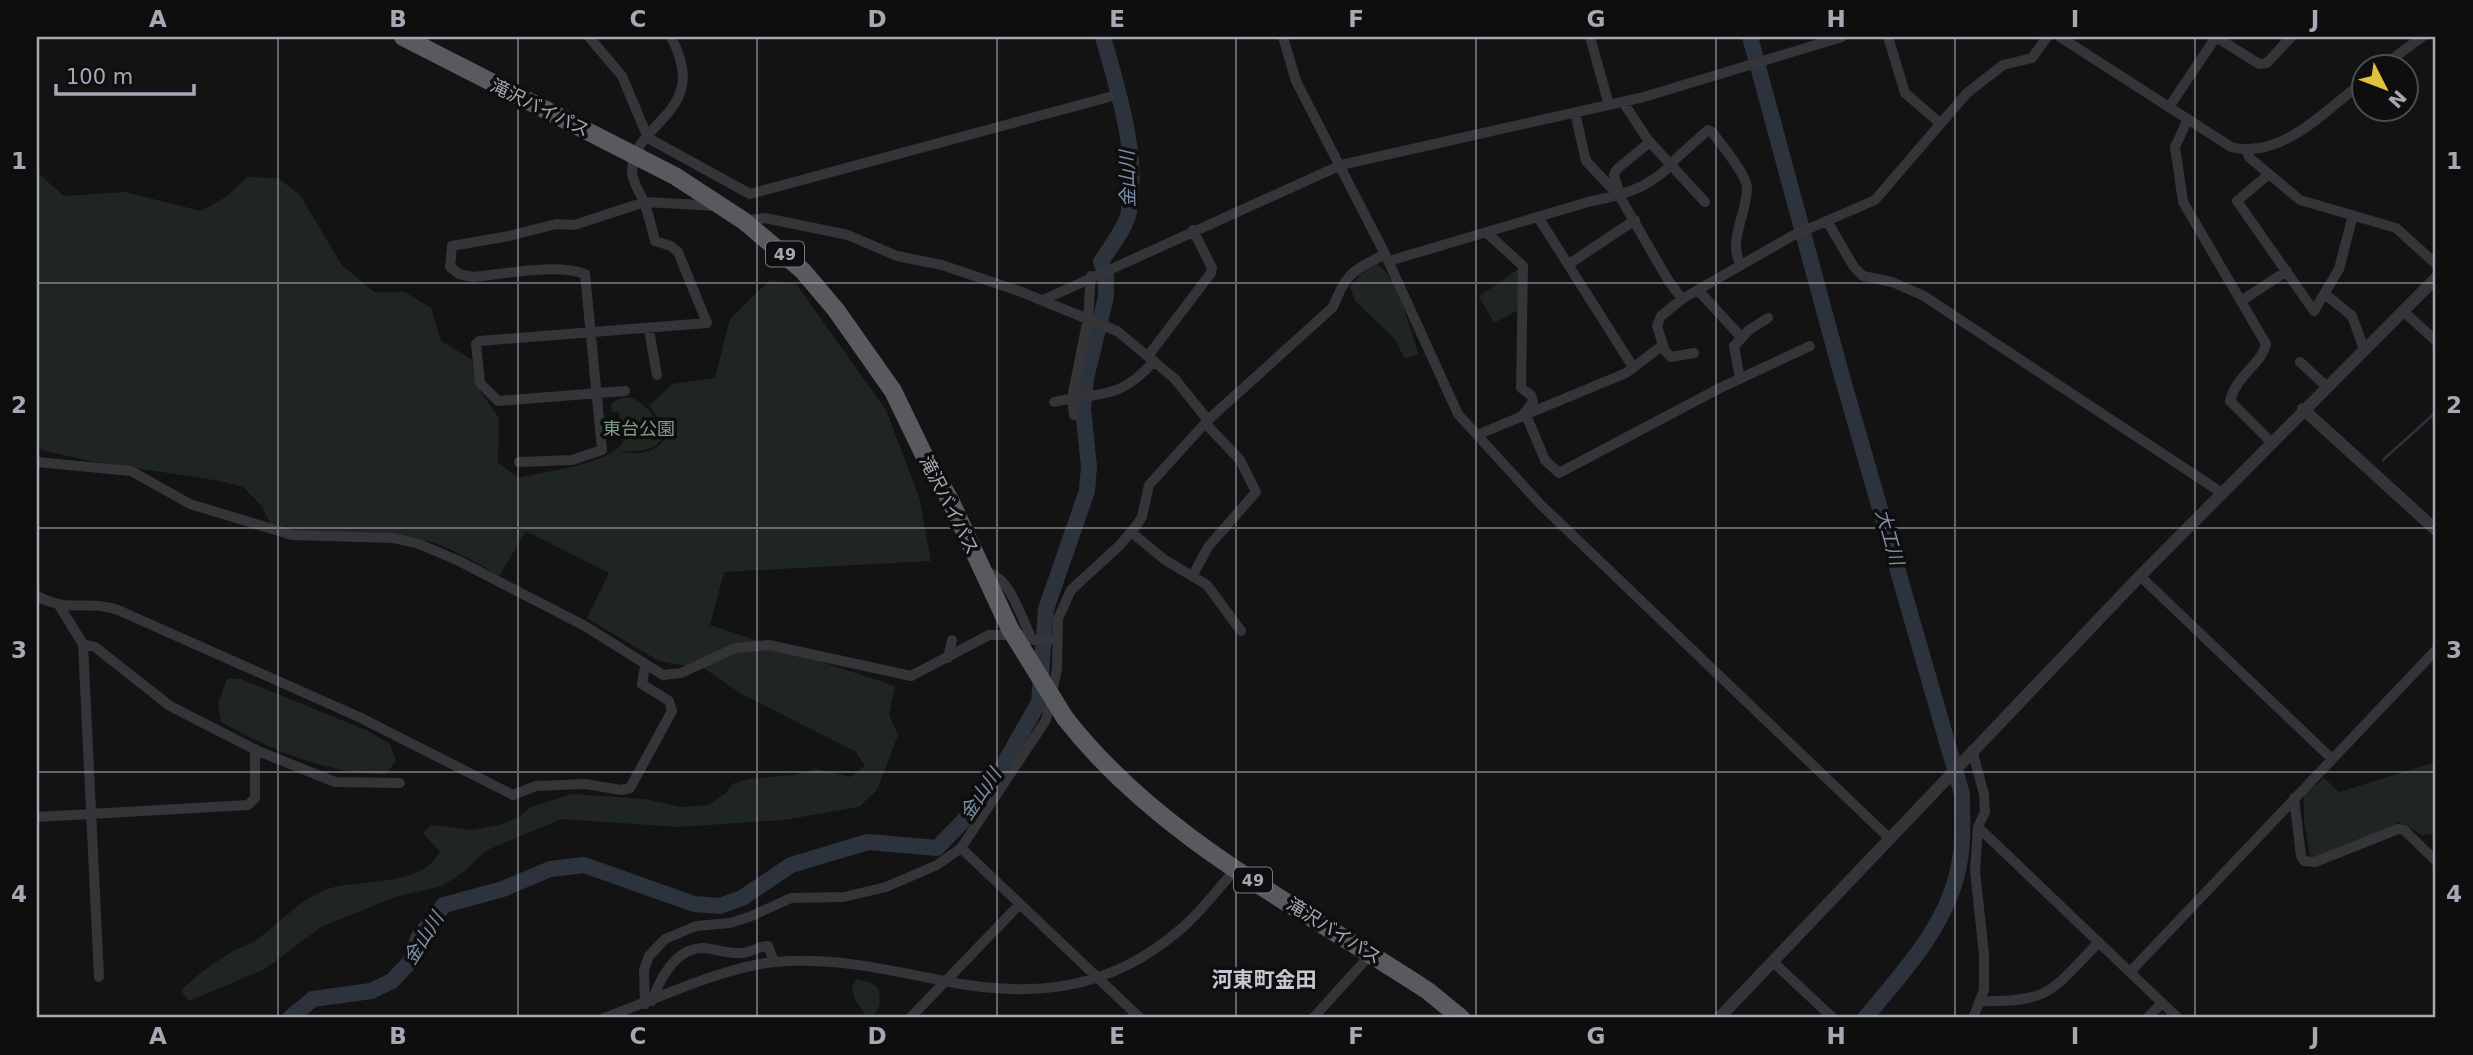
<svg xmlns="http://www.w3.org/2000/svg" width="2473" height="1055" font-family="'DejaVu Sans','Noto Sans JP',sans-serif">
  <rect width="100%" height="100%" fill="#131314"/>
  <path fill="#1f2621" d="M37,172L64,196L125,192L201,211L226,197L247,177L278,178L300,195L342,265L374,292H405L431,308L441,341L472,360L476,385L499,418L498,463L519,478C546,471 615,463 623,441L616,435V422L620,421L619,412H612L611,404C635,383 658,418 663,438C653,453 637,450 621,452C639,454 655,454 665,438L660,420L649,406L672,384L715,378L730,319L770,280L797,285L886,410L919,497L931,561L724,572L710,625L895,686L889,715L898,735L877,790L859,807L783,820L678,827L561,819L485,851L466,870L442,886L395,897L321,927L265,969L189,1001L181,991C196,975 217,960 237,949C243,946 250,944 256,940C281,923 301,897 331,888C364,879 420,887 440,852L423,833L431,825L472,830L499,825L519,817L531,807L572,794L645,799L681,807L709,805L726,793L732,784L748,779L793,775L817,769L850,777L865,766L856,752L740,693L705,669L659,661L587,618L609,573L526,531L499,576C479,564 459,552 437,544C396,529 321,534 276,533L260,504L243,487L220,481L90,461L41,450L37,436Z
    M1377,264C1399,277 1409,329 1419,354L1405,359L1394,338L1355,301L1350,287L1360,275Z
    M1520,268V309L1494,323L1479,296Z
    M227,679H241L368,731L390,744L396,761L386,774C330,775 269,749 221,722L218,704Z
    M2436,762V834L2422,835L2399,822L2388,829L2314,858L2310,855L2304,820V795L2324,778L2339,792Z
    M857,979L871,983L879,989C880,1003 882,1012 867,1017L855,1000L852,987Z"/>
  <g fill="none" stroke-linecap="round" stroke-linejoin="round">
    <path stroke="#2d333c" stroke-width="2.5" d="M2383,460L2436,412"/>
    <path stroke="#2d333c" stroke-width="16" d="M1750,37L1841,373L1962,794C1962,821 1964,848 1957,874C1944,929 1900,976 1865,1018
      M290,1018L313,999L371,991L392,981L410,962L418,938L444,905L503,889L550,869L584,865L694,904L720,906L742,898L791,865L868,842L937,848L969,815L996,778L1039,702L1046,609L1087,491L1089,466L1083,409L1086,378L1106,297V275L1101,262C1109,248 1127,227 1129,211C1139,154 1118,91 1103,37"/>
    <path stroke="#343439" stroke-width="10" d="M589,37L622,76L648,138L750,194L1109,97
      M1283,37L1296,81L1385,254L1458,414L1541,505L1890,839
      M1590,37L1609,105
      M1888,37L1905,93L1940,123
      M2060,37L2231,147C2282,160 2327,109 2364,81
      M2216,37L2259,64L2267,63L2291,37
      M2383,66L2422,37
      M1623,102L1648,140L1705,202
      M2169,107L2216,37
      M1575,113L1586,161L1620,197L1668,280L1682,299
      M2188,119L2175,147L2183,202L2266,344C2262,364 2237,374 2230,401L2271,442
      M2246,151L2250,158L2300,200L2396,228L2436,264
      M1670,164L1708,130L1712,132C1721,144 1747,175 1747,188C1747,214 1727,241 1741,265
      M2269,174L2237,201L2314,311L2339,269L2353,215
      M1620,195L1614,175L1617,169L1650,142
      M1538,217L1633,367
      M744,221L765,218L848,235L897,256L942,265L1019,291L1117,331L1174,378L1208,420
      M1827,221L1854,267L1863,276L1892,282L1924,296L2222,493
      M1486,232L1523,266L1521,388L1531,395L1533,402L1521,417
      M1389,261L1588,202C1621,195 1646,190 1671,165
      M1569,264L1635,220
      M1698,290L1741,337
      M2325,294L2352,316L2364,349
      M1043,300L1341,165L1644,97L1842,37
      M2241,301L2287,271
      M2403,311L2436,341
      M649,330L657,375
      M1694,353L1671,357L1665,351L1657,326L1661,316L1682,299L1792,236L1875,200L1967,93L2003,65L2032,58L2047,37
      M1148,356L1211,273L1212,268L1193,230
      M2300,362L2326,386
      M1740,379L1734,346L1749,330L1768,318
      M625,391L498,401L480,383L476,344L479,341L707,323L678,252L671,246L655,241C652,229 649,216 645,205C641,192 632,184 632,170C634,120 712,113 671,37
      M1054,402C1100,391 1118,402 1154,361
      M1074,415L1072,398L1088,318L1091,276
      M1526,415L1545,460L1559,473L1720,388L1810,346
      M1477,435L1626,373L1663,345
      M37,462L131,471L190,504L292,535L393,538L419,544L459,561L585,626L663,675L681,673L735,648L769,645L911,676L989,635H1029
      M519,462L572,460L602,450L585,274C557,263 504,274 473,277L459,274L450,267L452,246L509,236L556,224L574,225L645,202L718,206
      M1131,532L1165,560L1207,585L1241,631
      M982,572C1009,571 1022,620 1032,640L1056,639
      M1193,575L1208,547L1256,492L1240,460L1205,423
      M2140,576L2332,759
      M37,596C71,614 86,599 118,610L359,717L513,795L536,786L585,784L621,790L630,788L672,711L669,701L642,684L645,666
      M60,607L83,644L99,977
      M83,644L95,647L170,706L258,751L335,782L400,783
      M948,658L952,640
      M1972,750L1984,794L1985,812L1978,827L1975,871L1984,954V990L1973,1018
      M2294,798L2301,856L2304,861L2315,862L2398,829L2404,830L2436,861
      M37,817L248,805L255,798V749
      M1978,827L2178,1018
      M961,848L1140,1018
      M1773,962L1833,1018
      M2130,972L2436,650
      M652,1001C660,979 675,948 703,948C716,949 729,954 741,953C751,953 758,946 768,946L774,962
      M1982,1001C2051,1003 2053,989 2099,942
      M645,1004L644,970L649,956L665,939L696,926L730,923L749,917L791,898L844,897L886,887L937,865L961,848L1046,720L1057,669L1058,619L1071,590L1120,545L1136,526L1142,517L1149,485L1208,420L1333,307C1347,271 1352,272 1385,254
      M604,1018C652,1001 728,965 776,962C831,957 885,969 939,980C1031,999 1109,992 1182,928C1202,911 1218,888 1236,869
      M910,1018L1020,904
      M1313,1018L1371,954
      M2147,1018L2162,1003"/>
    <path stroke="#343439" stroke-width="12" d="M2303,409L2436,530
      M1719,1018L2140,576L2436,278"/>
    <path stroke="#585a60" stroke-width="18" d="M403,37L675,176L744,221L803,271L836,310L893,391L923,453L950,500L1010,629
      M1065,718C1159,839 1302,908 1428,991L1461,1018"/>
    <path stroke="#585a60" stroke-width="18" d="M1010,629L1065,718"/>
  </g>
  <path fill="none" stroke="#a6a8b3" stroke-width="2" stroke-opacity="0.55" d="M278,37V1018M518,37V1018M757,37V1018M997,37V1018M1236,37V1018M1476,37V1018M1716,37V1018M1955,37V1018M2195,37V1018M37,283H2436M37,528H2436M37,772H2436"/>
  <g text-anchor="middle" stroke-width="7" stroke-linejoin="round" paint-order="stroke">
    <g fill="#0e0e0f" stroke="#787a82" stroke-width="2">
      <rect x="766" y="241.5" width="38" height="25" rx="5"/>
      <rect x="1234" y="867.5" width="38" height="25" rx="5"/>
    </g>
    <g font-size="16" font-weight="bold" fill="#a6a8b3">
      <text x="785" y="260">49</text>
      <text x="1253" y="886">49</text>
    </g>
    <g font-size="18" fill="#a6a8b3" stroke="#0e0e0f">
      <text transform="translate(540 108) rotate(26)" y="6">滝沢バイパス</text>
      <text transform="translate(949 505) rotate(63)" y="6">滝沢バイパス</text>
      <text transform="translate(1334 931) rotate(32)" y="6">滝沢バイパス</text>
    </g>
    <g font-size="18" fill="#7e9d85" stroke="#0e0e0f">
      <text x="639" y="435">東台公園</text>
    </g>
    <g font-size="19" font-style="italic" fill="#7f90ac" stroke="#0e0e0f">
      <text transform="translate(1127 179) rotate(-91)" y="7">金山川</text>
      <text transform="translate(1890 537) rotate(74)" y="7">大工川</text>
      <text transform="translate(980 794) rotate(-56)" y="7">金山川</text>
      <text transform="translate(423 938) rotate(-58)" y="7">金山川</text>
    </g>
    <g font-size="21" font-weight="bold" fill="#c6c7d0" stroke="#0e0e0f">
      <text x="1264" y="987">河東町金田</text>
    </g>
  </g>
  <rect width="2473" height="1055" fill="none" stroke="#0e0e0f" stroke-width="77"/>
  <g transform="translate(2385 88) rotate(132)"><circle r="33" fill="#0e0e0f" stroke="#4b4c51" stroke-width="2"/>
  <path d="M0-5L12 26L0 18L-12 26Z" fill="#e0c23f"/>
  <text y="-10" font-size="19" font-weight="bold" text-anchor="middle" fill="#a6a8b3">N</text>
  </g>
  <path d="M56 84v10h138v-10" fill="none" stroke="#a6a8b3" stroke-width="3.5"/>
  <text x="66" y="84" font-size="21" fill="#a6a8b3" stroke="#0e0e0f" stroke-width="5" paint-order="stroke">100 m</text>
  <rect x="38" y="38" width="2396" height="978" fill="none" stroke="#a6a8b3" stroke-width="2.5"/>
  <g font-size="23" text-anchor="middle" font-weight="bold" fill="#a6a8b3">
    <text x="158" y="27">A</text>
    <text x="398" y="27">B</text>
    <text x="638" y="27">C</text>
    <text x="877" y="27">D</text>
    <text x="1117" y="27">E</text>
    <text x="1356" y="27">F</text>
    <text x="1596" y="27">G</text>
    <text x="1836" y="27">H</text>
    <text x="2075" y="27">I</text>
    <text x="2315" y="27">J</text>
    <text x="19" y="169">1</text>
    <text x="2454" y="169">1</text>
    <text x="19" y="413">2</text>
    <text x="2454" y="413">2</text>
    <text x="19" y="658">3</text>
    <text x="2454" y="658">3</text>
    <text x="19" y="902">4</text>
    <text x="2454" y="902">4</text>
    <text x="158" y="1044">A</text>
    <text x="398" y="1044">B</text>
    <text x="638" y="1044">C</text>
    <text x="877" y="1044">D</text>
    <text x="1117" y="1044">E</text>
    <text x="1356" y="1044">F</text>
    <text x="1596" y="1044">G</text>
    <text x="1836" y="1044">H</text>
    <text x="2075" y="1044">I</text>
    <text x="2315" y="1044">J</text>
  </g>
</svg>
